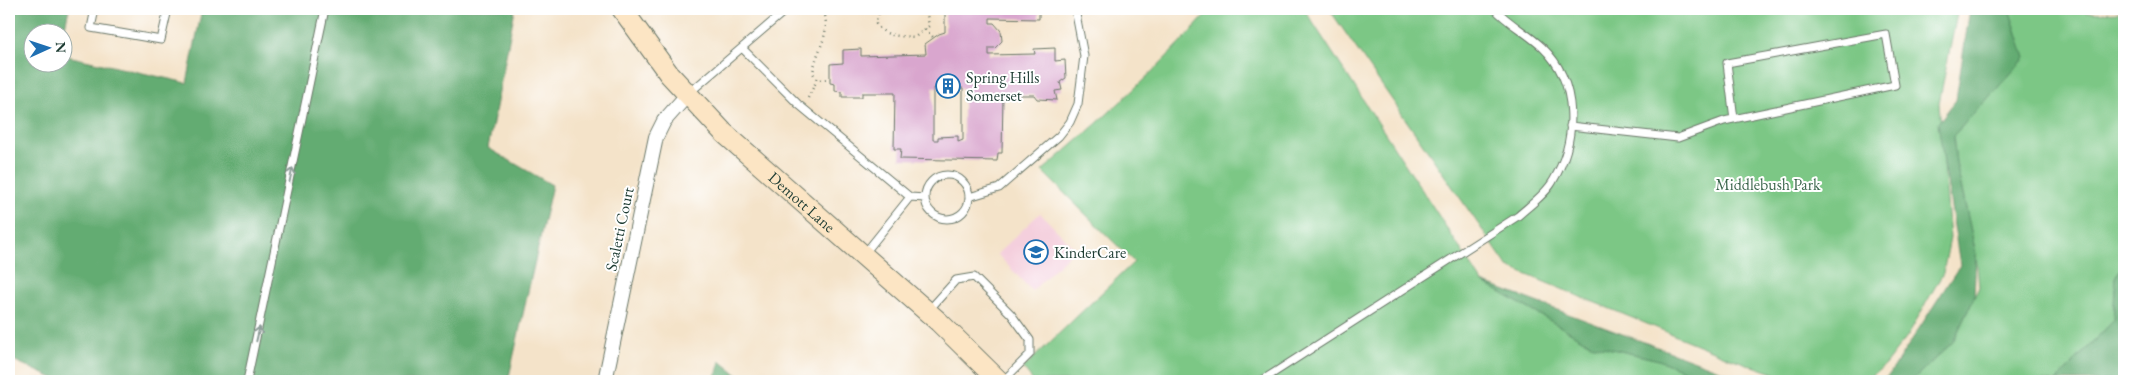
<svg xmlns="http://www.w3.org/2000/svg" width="2133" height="390" font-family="'EB Garamond',serif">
  <rect width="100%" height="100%" fill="#fff"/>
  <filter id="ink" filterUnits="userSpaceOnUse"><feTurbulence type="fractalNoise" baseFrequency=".02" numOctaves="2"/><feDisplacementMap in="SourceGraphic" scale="10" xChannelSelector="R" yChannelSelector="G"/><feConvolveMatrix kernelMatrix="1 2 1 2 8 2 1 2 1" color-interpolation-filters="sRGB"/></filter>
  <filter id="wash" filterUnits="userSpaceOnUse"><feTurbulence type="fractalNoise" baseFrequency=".0096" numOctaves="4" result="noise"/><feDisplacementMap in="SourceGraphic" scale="20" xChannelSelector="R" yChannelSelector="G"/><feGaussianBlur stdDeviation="1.12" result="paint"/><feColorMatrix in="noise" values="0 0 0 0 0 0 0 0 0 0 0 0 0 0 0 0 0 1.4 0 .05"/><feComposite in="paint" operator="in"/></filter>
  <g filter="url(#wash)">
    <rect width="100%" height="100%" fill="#f4e3c9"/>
    <path fill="#f4cfdd" d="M1040,213L1075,249L1032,291L997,254Z"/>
    <path fill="#7bc785" stroke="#4d825c" d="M1211,9H1304L1482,282L1591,344L1659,360L1708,381H1033L1023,368L1134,262L1042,171C1102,120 1159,69 1211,9Z
      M1329,9H1958L1939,103L1950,238L1943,273L1908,335L1885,365L1866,381H1796L1730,358L1508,267Z
      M2009,9H2086V13L2124,12V266L2116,275L2113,321L2056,381H1911L1953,342L1979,287L1976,254L1956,163L1953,136L2025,58Z"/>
    <path fill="#64ac72" stroke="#427453" d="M9,9H69L63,35L62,32H32V62H62L63,55L187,83L202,9H515L488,148L552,185L508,381H59L9,358Z
      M1970,9H2009L2025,58L1953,136L1956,163L1976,254L1974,297L1953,342L1911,381H1881L1889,375L1960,265L1938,123L1956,100Z
      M2124,266V381H2056L2113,321L2116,275Z
      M1482,282L1749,381H1708L1659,360L1591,344Z
      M720,361L745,381H715Z"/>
    <g id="blocks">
      <path fill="#d9a6ce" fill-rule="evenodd" d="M945,9H1039V19L990,18V23H994L1001,31L1002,41L995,48H989V55L1035,54L1034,49L1055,48V61L1065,60L1066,78L1060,82L1062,90L1055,91L1057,100L1037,99L1034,95H1003L1002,153H998L997,161L900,159L901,149H894L895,93H862V97H842V92L835,91V84L830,83V64L843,63V50L861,49V56L926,54L925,44L939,34L945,32ZM933,88H963V140L958,142V136L938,137V140H933Z"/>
    </g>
  </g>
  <g filter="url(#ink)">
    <use href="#blocks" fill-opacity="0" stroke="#6a7768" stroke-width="1"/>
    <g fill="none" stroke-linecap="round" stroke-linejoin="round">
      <g stroke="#6a7768" stroke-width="9">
        <path id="lane" d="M95,9L91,28L161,40L168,9
          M742,48L798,104L910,197L925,198
          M688,94L787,9
          M1570,126L1678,138L1724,121L1895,85L1886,34L1727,63L1734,119
          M925 197a22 22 0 1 1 44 0a22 22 0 1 1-44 0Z
          M969,197L999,188L1059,136L1070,122L1078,104L1084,56L1075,9
          M865,253L910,197
          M929,310L956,280L974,277L1011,314L1030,340V354L1003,381
          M247,381L325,9
          M1261,381L1518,216C1529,206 1546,194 1553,181C1578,140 1579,82 1542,47C1527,33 1509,24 1495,9"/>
      </g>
      <g stroke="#6a7768" stroke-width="16">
        <path id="street" d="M605,381L656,137L664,121L688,94"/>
      </g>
      <g stroke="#6a7768" stroke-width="22">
        <g id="secondary">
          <path id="s1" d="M622,9L669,74L724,133L939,322L999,381"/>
        </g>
      </g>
      <path stroke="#6a7768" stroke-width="2.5" stroke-dasharray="1 4" stroke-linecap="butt" d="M880,9L876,24C885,37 899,36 915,37L929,26L926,9
        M824,11C831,37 816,49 813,73L817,80L830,79
        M925,29L934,38
        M808,98L817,80"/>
      <use href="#lane" stroke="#fff" stroke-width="7"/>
      <use href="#street" stroke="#fff" stroke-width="14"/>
      <use href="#secondary" stroke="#fce5c4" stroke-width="20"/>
    </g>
    <defs><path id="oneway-shaft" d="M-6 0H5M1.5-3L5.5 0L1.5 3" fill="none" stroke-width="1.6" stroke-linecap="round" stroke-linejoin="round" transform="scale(1.25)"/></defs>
    <g stroke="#8f9e9a">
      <use href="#oneway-shaft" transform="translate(291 175) rotate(-78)"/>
      <use href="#oneway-shaft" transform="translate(258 334) rotate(-77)"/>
    </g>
  </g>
  <defs>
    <g id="building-ring" transform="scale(1.25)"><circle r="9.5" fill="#fff" stroke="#1f6fb2" stroke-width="1.5"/><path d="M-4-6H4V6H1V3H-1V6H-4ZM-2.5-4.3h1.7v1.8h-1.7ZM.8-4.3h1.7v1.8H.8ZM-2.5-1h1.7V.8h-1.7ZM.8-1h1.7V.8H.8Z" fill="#1f6fb2"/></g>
    <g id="school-ring" transform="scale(1.25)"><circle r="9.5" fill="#fff" stroke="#1f6fb2" stroke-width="1.5"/><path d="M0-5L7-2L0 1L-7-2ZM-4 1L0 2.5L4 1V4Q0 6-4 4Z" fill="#1f6fb2"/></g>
  </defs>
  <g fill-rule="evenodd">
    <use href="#building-ring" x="948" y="86"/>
    <use href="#school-ring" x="1036" y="252"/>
  </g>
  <g text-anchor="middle" stroke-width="4" stroke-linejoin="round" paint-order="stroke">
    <g font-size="16" fill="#1f3d34" stroke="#fff" text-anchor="start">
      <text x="966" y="83">Spring Hills<tspan x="966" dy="18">Somerset</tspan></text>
      <text x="1054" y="258">KinderCare</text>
    </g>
    <g font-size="16" fill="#3b664c" stroke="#fff">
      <text x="1768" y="190">Middlebush Park</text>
    </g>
    <g font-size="16" fill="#1f3d34" stroke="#fff">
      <text dy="6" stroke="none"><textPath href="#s1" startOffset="265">Demott Lane</textPath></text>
      <text transform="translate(619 229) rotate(-78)" y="6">Scaletti Court</text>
    </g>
  </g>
  <rect width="2133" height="390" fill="none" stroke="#fff" stroke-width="30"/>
  <g transform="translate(48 48) rotate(87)"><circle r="24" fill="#ffffff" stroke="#a5b1ae"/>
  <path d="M0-4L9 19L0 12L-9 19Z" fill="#1f6fb2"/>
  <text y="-8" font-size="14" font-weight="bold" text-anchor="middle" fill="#1f3d34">N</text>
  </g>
</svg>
